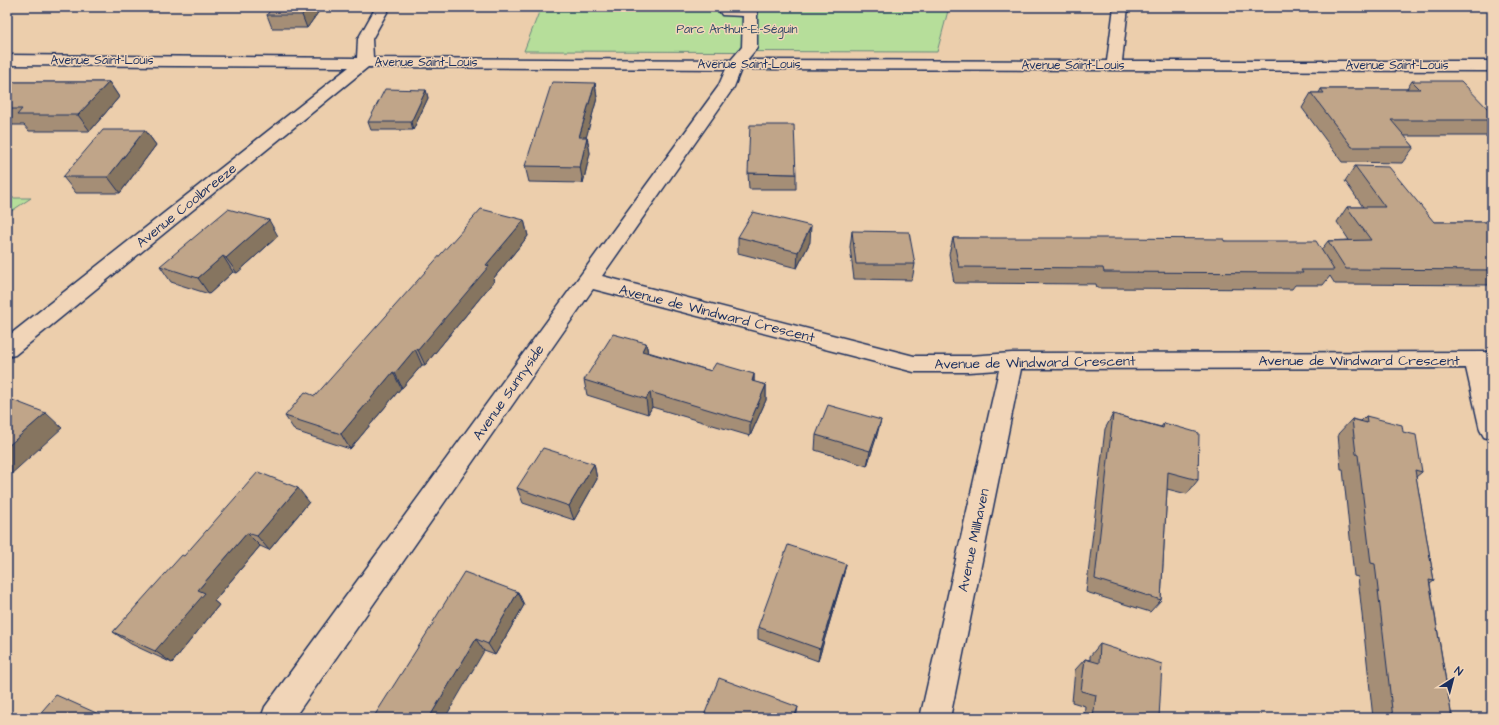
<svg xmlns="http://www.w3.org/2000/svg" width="1499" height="725" font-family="'Architects Daughter',sans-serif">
  <rect width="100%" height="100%" fill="#ecceac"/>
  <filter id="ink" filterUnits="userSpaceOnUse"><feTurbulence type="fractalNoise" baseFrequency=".025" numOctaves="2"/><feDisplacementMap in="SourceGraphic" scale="8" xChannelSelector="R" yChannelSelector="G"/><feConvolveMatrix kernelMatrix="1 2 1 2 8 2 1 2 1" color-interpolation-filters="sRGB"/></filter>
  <g filter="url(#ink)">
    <path fill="#b6de9a" stroke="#68867c" d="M541,7H949L937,52L524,51Z
      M7,198H31L7,214Z"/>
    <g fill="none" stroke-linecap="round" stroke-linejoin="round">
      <g stroke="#1b2f5e" stroke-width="3">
        <path id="minor" d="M376,7H390L372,39L373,58L731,60L742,47L743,16L722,15L720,12L722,9C732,7 745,7 755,9L757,12V48L747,60L1107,61L1114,7H1128L1122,61H1492V71L741,69L734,87L602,276L914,356H969L1012,353L1492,352V368H1488L1492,384V440L1484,437L1480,430L1466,368L1021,369L950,718H920L999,370L969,372H914L593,289L294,718H261L265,707L718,87L726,69L368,67L15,355L7,357V337L349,67L7,65V55L357,58L358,39Z"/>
      </g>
      <use href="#minor" fill="#f1d5b8" fill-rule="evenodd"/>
    </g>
    <path fill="#a58e76" stroke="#1b2f5e" d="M272,7H322L307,28H272L267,15Z
      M1412,81L1492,113V130L1487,136H1404L1414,147L1402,163L1342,162L1302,108L1311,93H1319L1321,89H1407Z
      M7,82H109L119,97L90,131H29L24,125H7Z
      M595,83L597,98L586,137H587L590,153L583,183L529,182L525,166Z
      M426,90L428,98L413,130H371L368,122Z
      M145,130L156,145L120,193H76L63,177Z
      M1355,166L1434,222H1492V285L1335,284L1330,276L1323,285H1295L1292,289L1097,288L1096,284L954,283L949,254L953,238L1224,241L1321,250L1328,241L1349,240L1337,222L1347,207H1363L1345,181Z
      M748,173L796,174V189H749Z
      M524,220L528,236L493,279L494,281L425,365H422L402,388H401L350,449L295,431L285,416L315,396Z
      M852,231L915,264L912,280L854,279L850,247Z
      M278,236L237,273L233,272L209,294L171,282L160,266Z
      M738,237L810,242L797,268L738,253Z
      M646,343L648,352L711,371L754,374V382L766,385V400L750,436L652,407L648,414L587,395L584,380Z
      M1113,414L1161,427L1164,423L1198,480L1187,494L1167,489L1161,600L1150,612L1086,592L1105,429Z
      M1366,416L1403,432L1422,472L1416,477L1434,581L1430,584L1452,718H1373L1358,577L1354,576L1343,469H1341L1338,434L1352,419L1361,421Z
      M816,435H877L867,466L815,450Z
      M594,464L597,479L574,520L523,503L517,488Z
      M309,502L269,550L260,546L214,601L219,605L172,663L131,644L113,632L184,556Z
      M846,564L843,577L818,661L758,639V627Z
      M518,592L524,605L495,655L484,651L434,623L433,622Z
      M1100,644L1159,718H1084L1085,706L1072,702L1075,670L1085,659L1090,660V656Z"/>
    <path fill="#867460" stroke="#1b2f5e" d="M308,7H322L307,28L302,15Z
      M109,82L119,97L90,131L78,115Z
      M595,83L597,98L582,153L579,137Z
      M426,90L428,98L413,130L411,122Z
      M145,130L156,145L120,193L108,177Z
      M587,137L590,153L583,183L580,167Z
      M269,220L278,236L237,273L226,258Z
      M524,220L528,236L493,279L494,281L425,365L418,350L486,265Z
      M811,226L810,242L797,268L798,252Z
      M223,256L233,272L209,294L198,278Z
      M646,343L649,359L642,351Z
      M415,349L422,365L402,388L395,373Z
      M393,372L401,388L350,449L341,434Z
      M754,374V390L752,381Z
      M766,385V400L750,436V422Z
      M650,392L652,407L648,414L646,399Z
      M46,413L62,428L9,476L7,474V447Z
      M881,420L877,435L867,466L870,451Z
      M594,464L597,479L574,520L569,506Z
      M298,488L309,502L269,550L257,536Z
      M247,533L260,546L214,601L219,605L172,663L155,651L198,590Z
      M846,564L843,577L818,661L820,649Z
      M518,592L524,605L495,655L488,644Z
      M476,639L484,651L445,718H429Z
      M798,707L796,718H794Z"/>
    <path fill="#c0a589" stroke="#1b2f5e" d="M272,7H308L302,15H267Z
      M1412,81H1461L1492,113V120H1391L1414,147H1352L1311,93H1324L1321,89H1420Z
      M7,82H109L78,115H17L22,109H7Z
      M552,82L595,83L579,137H587L580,167L525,166Z
      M385,89L426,90L411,122H368Z
      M750,125H794L796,174L748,173Z
      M103,130H145L108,177H63Z
      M1355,166L1389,167L1434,222H1492V270L1346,269L1328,241L1371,240L1347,207H1385Z
      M228,209L269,220L226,258L223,256L198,278L160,266Z
      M481,209L524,220L486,265L489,266L418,350L415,349L395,373L393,372L341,434L285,416L305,392L315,396Z
      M753,212L811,226L798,252L738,237Z
      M852,231L909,232L915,264H856Z
      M953,238H1117L1224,239V241H1316L1334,270H1301L1303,273L1104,272L1103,268L959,267Z
      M613,334L646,343L642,351L711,371L716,363L754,374L752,381L766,385L750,422L650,392L646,399L584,380Z
      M7,398L46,413L7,447Z
      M828,405L881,420L870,451L816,435Z
      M1113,414L1163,428L1164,423L1199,433L1198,480L1168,472L1161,600L1095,579Z
      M1366,416L1402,425L1403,432L1416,435L1422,472L1415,470L1434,581L1429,580L1452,718H1393L1375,564L1371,563L1358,455L1356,454L1352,419L1367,423Z
      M543,448L594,464L569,506L517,488Z
      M258,472L298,488L257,536L247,533L198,590L205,593L155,651L113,632L182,555L184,556Z
      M788,545L846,564L820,649L758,627Z
      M464,572L518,592L488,644L476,639L429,718H373L434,622H433Z
      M1100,644L1162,664L1159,718H1093L1096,695L1081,691L1085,659L1099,663Z
      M719,678L798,707L794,718H703Z
      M56,695L103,716L102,718H36Z"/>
  </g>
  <g text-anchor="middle" stroke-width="3" stroke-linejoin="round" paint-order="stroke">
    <g font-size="12" fill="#324967" stroke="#f1d5b8">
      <text x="737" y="33">Parc Arthur-E.-Séguin</text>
    </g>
    <g font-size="12" fill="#1b2f5e" stroke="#f1d5b8">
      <text x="102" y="64">Avenue Saint-Louis</text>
      <text x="426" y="66">Avenue Saint-Louis</text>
      <text x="749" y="68">Avenue Saint-Louis</text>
      <text x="1073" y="69">Avenue Saint-Louis</text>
      <text x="1397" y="69">Avenue Saint-Louis</text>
    </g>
    <g font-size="14" fill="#1b2f5e" stroke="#f1d5b8">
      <text transform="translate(186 205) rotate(-39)" y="5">Avenue Coolbreeze</text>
      <text transform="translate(717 313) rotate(14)" y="5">Avenue de Windward Crescent</text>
      <text x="1359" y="365">Avenue de Windward Crescent</text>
      <text transform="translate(1035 362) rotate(-1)" y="5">Avenue de Windward Crescent</text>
      <text transform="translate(508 392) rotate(-55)" y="5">Avenue Sunnyside</text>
      <text transform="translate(973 540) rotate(-78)" y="5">Avenue Millhaven</text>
    </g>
  </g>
  <rect width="1499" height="725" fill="none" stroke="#f1d5b8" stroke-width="24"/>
  <rect x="12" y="12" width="1475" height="701" fill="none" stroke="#1b2f5e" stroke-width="1.5" filter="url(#ink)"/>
  <g transform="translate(1453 679) rotate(36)" stroke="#f1d5b8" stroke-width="3" paint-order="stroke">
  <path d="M0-3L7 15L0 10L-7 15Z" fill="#1b2f5e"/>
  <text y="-6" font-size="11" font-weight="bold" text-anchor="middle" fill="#1b2f5e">N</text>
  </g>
</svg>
